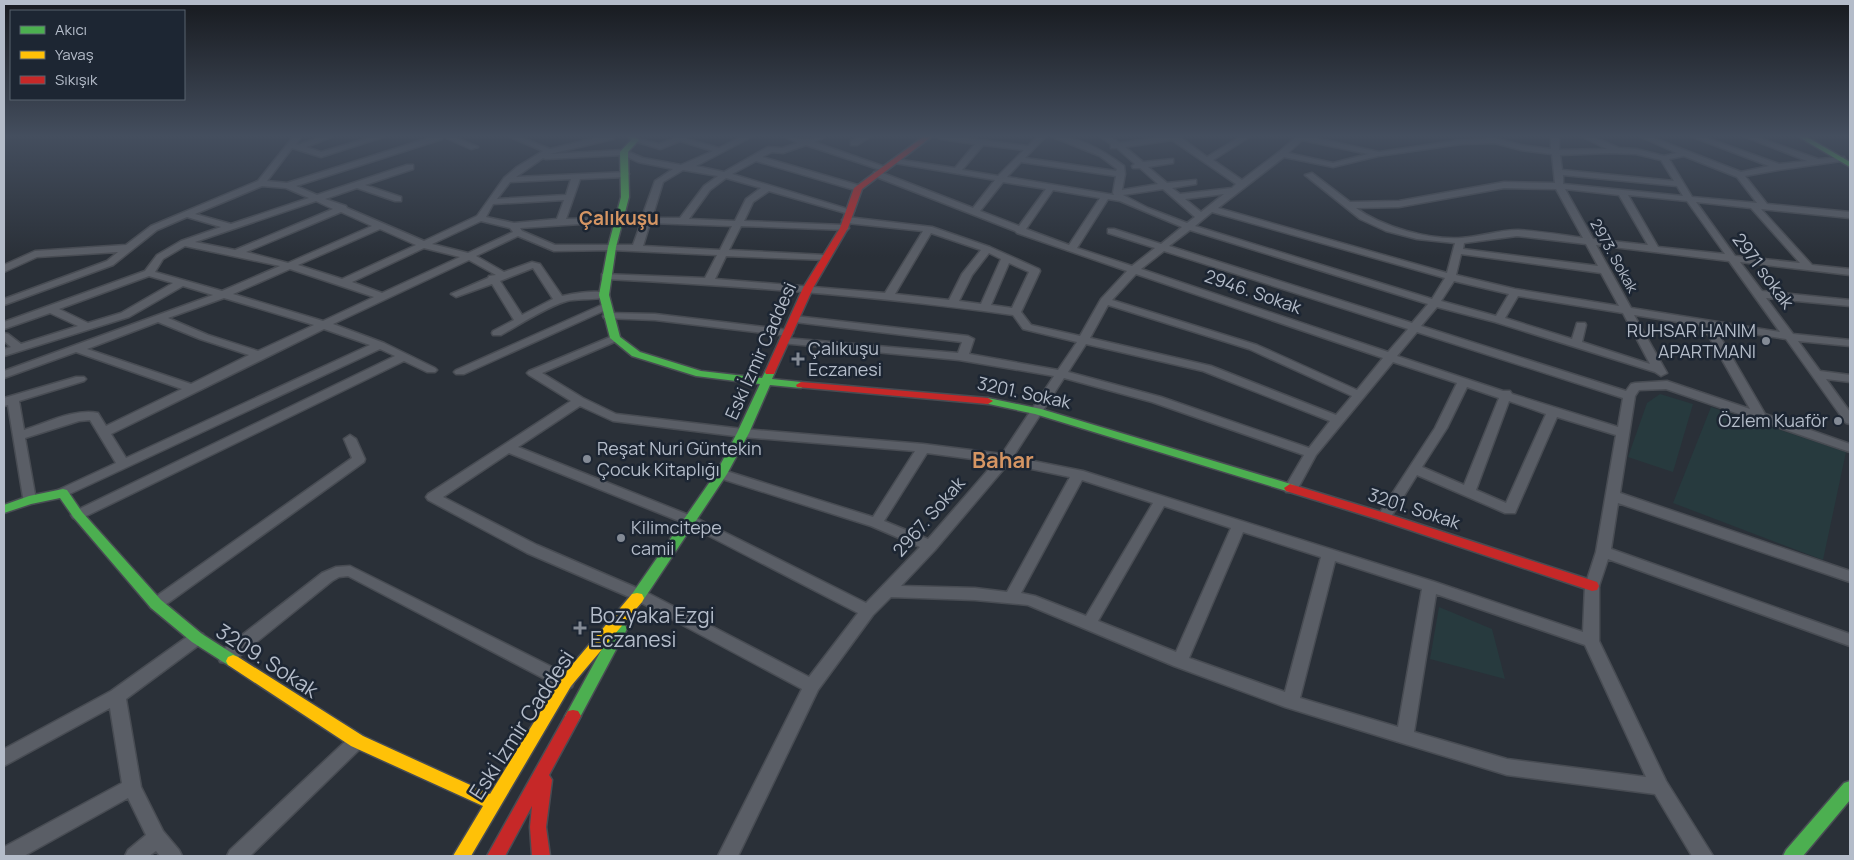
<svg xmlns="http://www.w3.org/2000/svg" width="1854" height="860" font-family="Manrope,sans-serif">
  <rect width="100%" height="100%" fill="#2a3038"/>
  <path fill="#273a3e" d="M1660,394L1693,404L1673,472L1628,457L1647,403Z
    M1711,407L1846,452L1823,560L1673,503Z
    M1439,607L1492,629L1505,679L1430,659Z"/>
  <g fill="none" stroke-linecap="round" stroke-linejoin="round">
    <g stroke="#484c53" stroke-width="3">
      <path id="street" d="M293,137H301L296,144L298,145L320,137H331L306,147L321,152L372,137H383L321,157L292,148L267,181L287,183L432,137H443L442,139L296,186L317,195L407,165H413V169L365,185L401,197V201H395L357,188L325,199L346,206L347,208L424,241L477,216L504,178L517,167L543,151L510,137H520L550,149L599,137H614L613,139L550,154L624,150L643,158L681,165L713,151L680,141L660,149L631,140L635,138L659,144L678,137H688L687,139L719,148L741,137H751L696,166L724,172L768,147L782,148L798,143L785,137C792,137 801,140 807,139C813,139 818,137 825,137L814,142L888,168L881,170L806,145L783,153L772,152L762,157L861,186V190H855L756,161L732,174L854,211L849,214L769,191L753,202L744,221L844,225L849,228L847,230L741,226L729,250L825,255L830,258L828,260L726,256L715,279L885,293L923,231L847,223L842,220L847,217L932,227L990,247L1039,269L1040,271L1021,312L1031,325L1080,336L1101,299L1127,271L1017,233L1015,231L874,176V172H880L973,208L995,180L895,163L891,161L895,159L955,168L975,144L941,139L937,137H957L1028,146L1037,137H1045L1025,158L1116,171L1117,169L1100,156L1053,137C1078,135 1105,152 1124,166L1125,174L1122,190L1158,184L1140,168H1133L1132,166L1135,164L1117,148H1111V144L1101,137H1110L1120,143L1161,137H1180L1207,157L1240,137H1249L1213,160L1242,180L1279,152L1296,137H1311L1379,152L1461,140L1486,139L1490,137L1521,145L1551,149V137H1559V150L1607,149L1583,137H1593L1619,148L1636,149L1664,156L1677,153L1641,137H1651L1741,172L1769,166L1693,137H1704L1779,164L1807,161L1746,137H1757L1818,159L1844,157V161H1841L1778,170L1745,176L1767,204L1850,212V218L1761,209L1812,265L1850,269V275L1740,262L1762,291L1850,300V306L1766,298L1793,334L1850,340V346L1798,341L1820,371L1850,375V382L1826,379L1850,412V424L1846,423L1786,339L1715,328L1765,414L1850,444V452L1666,389L1639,390L1635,396L1620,493L1850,571V582L1618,503L1611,549L1850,634V646L1608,559L1599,586V641L1666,781L1713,856H1692L1655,794L1507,775L1405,744L1285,707L1174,666L1028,605L975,600L891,597L873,615L818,690L738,856H718L802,689L634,599L527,553L428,500L426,497L428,494L571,401L529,375L527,373L529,371L615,335L621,338L619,340L542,373L583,398L616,414L743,429L923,444L1002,454L1054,376L959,360L781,343L779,341L781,339L785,338L958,353L962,342L795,322L790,319L795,316L968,336L974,339L969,354L1058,370L1077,342L1023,329L1013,315C879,296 742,286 606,279L602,278V274L705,278L717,255L612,250L554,251L518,236L476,256L504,272L532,262L540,264L562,296C572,294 601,288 609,295C602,301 578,298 567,301C548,306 519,325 501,335H493L492,333L493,331L514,320L492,284L456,297L451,294L488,278L489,276L496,275L469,260L333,324L384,343L435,368L437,370L435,372H427L404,361L78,520L73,518L71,515L73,512L395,356L380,349L63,497L58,496L56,493L58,490L116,463L90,420L79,421L25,438L36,500L34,503H24L8,405L4,406V398L76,377H84L86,379L84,381L19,401L24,430C46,423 75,408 98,413L106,426L182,389L76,352L4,378V371L213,295L183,286L129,317L4,356V349L11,347L4,341V333L8,334L21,344L78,326L50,313L4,329V322L145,271L157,255L181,241L221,227L187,217L157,230L113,265L4,305V299L107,261L118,252L37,257L4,272V265L35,251L126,245L151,226L258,181ZM1172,140L1236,184L1232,188L1180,194L1172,188L1196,184V180L1167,183L1148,167L1173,163V159L1143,162L1125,147ZM1302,140L1368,154L1333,163L1288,153ZM1495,143L1521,150L1552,154L1555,183L1504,182L1399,201L1350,202L1312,173L1305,175L1360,219L1386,231L1417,239L1455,243L1447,273L1218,208L1284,157L1333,167L1378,156L1461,144ZM983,145L1024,150L998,176L962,170ZM1609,153L1636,154L1661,160L1674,181L1562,170L1560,155ZM623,155L638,162L673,169L655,181L642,217L566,219L580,179L625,177L629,174L628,172L516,177L543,158L546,159ZM1684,156L1737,177L1757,203L1692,197L1669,159ZM1021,162L1116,176L1113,193L1114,195L1007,177ZM683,170L718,176L704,186L680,218H652L663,182ZM1563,175L1677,186L1683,196L1563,184ZM726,178L761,188L746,199L735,221L689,219L710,190ZM571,179L566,195L497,199L510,182ZM1003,182L1046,189L1019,226L980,211ZM262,186L286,188L309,198L231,224L195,214ZM1504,188L1556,189L1583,238C1561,235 1539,231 1518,230C1499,230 1480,237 1461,238C1429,240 1382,227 1356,208L1399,207ZM1163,189L1195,217L1187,223L1148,208L1123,195ZM1565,189L1619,195L1648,245L1593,239ZM1053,190L1100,198L1069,245L1026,229ZM1224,194L1201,212L1185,199ZM1628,195L1687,201L1725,254L1658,247ZM1108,199L1120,201L1182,227L1161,244L1114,229H1108V233L1155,248L1132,266L1077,248ZM564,200L557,219L514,223L486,217L493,204ZM316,201L333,209L235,250L195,242ZM1696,202L1751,208L1800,263L1735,256ZM341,212L372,226L288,263L246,252ZM1212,212L1445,278L1432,299L1195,226ZM481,221L510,228L513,232L468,253L432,244ZM596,223H641L633,245H555L522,231L520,228ZM650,223L732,226L720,250L643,246ZM380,229L416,245L342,279L298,265ZM1190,230L1428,304L1412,323L1169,246ZM931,233L981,250L962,274L949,300L895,294ZM1517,236L1586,244L1598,266L1463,249L1464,243ZM1596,245L1729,261L1780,332L1631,308ZM185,246L280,266L222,291L155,272L163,259ZM424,248L460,257L382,293L352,282ZM1164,251L1408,329L1388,352L1141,269ZM989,253L1001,259L981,304L959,301L972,275ZM1461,254L1601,273L1619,306L1515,289L1456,275ZM1009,263L1029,272L1012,308L991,305ZM533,268L553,299L522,315L500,281ZM290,269L374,297L323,321L233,294ZM1136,274L1383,358L1357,390L1257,345L1112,300ZM149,276L173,283L121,313L88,323L59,309ZM1454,281L1509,294L1496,316L1441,301ZM1518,296L1623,313L1650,364L1582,342L1586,325L1585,323H1577L1572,339L1505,318ZM224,298L314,325L258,351L208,335L168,318ZM1108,305L1249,349L1352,396L1336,415L1211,366L1090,338ZM1437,307L1495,322L1655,372L1661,376L1667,373L1634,315L1703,326L1750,409L1667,381L1635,383L1631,384L1626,391L1421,326ZM158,322L200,339L249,355L191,384L87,349ZM324,329L370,345L126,458L111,434ZM1417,332L1623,398L1618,427L1512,394L1510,391H1503L1397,356ZM1086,344L1203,371L1330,421L1309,448L1161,397L1068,372ZM1393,362L1457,383L1435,428L1377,517L1379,520H1389L1417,475L1505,513H1515L1557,417L1616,435L1596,552L1585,586L1583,632L1435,582L1083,471L1013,457L1064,378L1152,402L1304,455L1284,489L1286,492H1296L1316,455ZM1467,387L1499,398L1464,485L1422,467L1447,428ZM1509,401L1546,414L1506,503L1476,490ZM580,406L613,421L743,437L915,451L873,517L726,471L721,470L714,474L716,477L871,526L920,547L866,603L694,517L518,447ZM509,453L684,523L858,613L809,677L644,591L537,545L443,497ZM927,453L995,462L928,539L884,521ZM1008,464L1070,477L1007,592L975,588L901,586L935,550ZM1082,480L1153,503L1086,616L1035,596L1021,593ZM1164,506L1231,528L1176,652L1098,621ZM1243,532L1321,557L1285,692L1189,658ZM1335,561L1422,589L1398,727L1300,698ZM1436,594L1585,645L1646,777L1507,759L1414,732Z
        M444,137H454L478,147L471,149Z
        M860,137H870L857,145H851V141Z
        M606,303L610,304L611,306L610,308L464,374H456L454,372L456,370Z
        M608,313L655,314L788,330L793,333L788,336L655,320L604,318L603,316Z
        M350,435L356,439L365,459L364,462L161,608L156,610L151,608L148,604L151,600L352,458L344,439Z
        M350,566L572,677L574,682L572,687L566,689L560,687L348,576L339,577L332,581L232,662L226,663L220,662L218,657L220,652L322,573L336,567Z
        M197,632L203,634L205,638L203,642L126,699L141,787L163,831L179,850L182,856H160L156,851L149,856H125L128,850L146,835L128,798L24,856H4V847L122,783L110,708L4,766V749L111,691L191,634Z
        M357,734L363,736L366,741L363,746L250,856H227L230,850L351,736Z"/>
    </g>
    <g stroke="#484c53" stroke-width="3">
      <path id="fast" d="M628,137H635L639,140L628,152L629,197L616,247L609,295L620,337L640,352L701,371L762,378L766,370L770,369L775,372L772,379L801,382L806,385L801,388L770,385L749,433L727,474L642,602L637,603L632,602L630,598L632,594L716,473L737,433L760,384L696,376L632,356L610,338L599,295L608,247L621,197L620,152L631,140Z
        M1799,137H1807L1850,162V167Z
        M988,398L1041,409L1294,485L1296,488L1290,492L1035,414L984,403L983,401L984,399Z
        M63,489L67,490L82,512L161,600L202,634L238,657L240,661L238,665L233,667L228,665L192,642L151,608L74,518L60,498L31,504L4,513V505L29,496Z
        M620,624L625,625L627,629L578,721L573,722L568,721L565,716L568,711L615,625Z
        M1850,781V800L1803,856H1783L1786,850L1844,783Z"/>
    </g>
    <g stroke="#484c53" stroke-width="3">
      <path id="slow" d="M637,593L642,594L644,598L642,602L571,686L471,856H453L483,806L351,746L228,665L226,661L228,657L233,655L238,657L363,736L490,794L561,678L632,594Z"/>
    </g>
    <g stroke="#484c53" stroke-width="3">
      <path id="jam" d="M923,137H931L862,189L848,228L813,288L775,372L774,374H766L765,372L803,288L840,228L854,188Z
        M801,382L988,398L993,401L988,404L797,387L796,385Z
        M1290,484L1388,514L1597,582L1599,586L1597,590L1592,591L1380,520L1286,491L1284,488Z
        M573,710L578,711L581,716L549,775L552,780L546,827L550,856H532L530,827L532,806L505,856H487L568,711Z"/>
    </g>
    <use href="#street" fill="#5a5e66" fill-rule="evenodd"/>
    <use href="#fast" fill="#4caf50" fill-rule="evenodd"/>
    <use href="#slow" fill="#ffc107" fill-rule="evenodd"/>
    <use href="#jam" fill="#c62828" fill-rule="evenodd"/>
  </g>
  <linearGradient id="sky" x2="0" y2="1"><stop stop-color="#171a1f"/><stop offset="0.53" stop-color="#444e5e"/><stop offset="1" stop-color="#444e5e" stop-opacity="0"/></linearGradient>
  <rect width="1854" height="257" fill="url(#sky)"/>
  <g fill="#848b96" stroke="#1d2633" stroke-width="2">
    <circle cx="1766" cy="341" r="5"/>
    <path d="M795.5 351.5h5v5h5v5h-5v5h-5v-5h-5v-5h5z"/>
    <circle cx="1838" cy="421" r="5"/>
    <circle cx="587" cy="459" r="5"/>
    <circle cx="621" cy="538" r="5"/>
    <path d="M577.5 620.5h5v5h5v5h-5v5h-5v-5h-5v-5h5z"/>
  </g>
  <g text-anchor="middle" stroke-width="5" stroke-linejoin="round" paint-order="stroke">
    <g font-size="15" fill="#b4bcc9" stroke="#1d2633">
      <text transform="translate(1614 256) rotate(61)" y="5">2973. Sokak</text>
    </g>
    <g font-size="18" fill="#b4bcc9" stroke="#1d2633">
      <text transform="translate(1763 271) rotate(53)" y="6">2971 sokak</text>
      <text transform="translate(1253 292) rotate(19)" y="6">2946. Sokak</text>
      <text transform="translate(761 351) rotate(-66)" y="6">Eski İzmir Caddesi</text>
      <text transform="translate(1024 393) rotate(12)" y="6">3201. Sokak</text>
      <text transform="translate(1414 509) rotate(18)" y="6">3201. Sokak</text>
      <text transform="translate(929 517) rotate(-49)" y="6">2967. Sokak</text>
    </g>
    <g font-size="18" fill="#b4bcc9" stroke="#1d2633" text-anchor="start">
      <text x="1756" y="337" text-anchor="end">RUHSAR HANIM<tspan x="1756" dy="21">APARTMANI</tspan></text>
      <text x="808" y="355">Çalıkuşu<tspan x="808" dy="21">Eczanesi</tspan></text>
      <text x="1828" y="427" text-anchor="end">Özlem Kuaför</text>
      <text x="597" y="455">Reşat Nuri Güntekin<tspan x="597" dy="21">Çocuk Kitaplığı</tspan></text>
      <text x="631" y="534">Kilimcitepe<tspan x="631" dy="21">camii</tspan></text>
    </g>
    <g font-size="19" font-weight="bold" fill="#d59563" stroke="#1d2633">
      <text x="619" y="225">Çalıkuşu</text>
    </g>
    <g font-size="21" fill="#b4bcc9" stroke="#1d2633" text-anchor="start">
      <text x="590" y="623">Bozyaka Ezgi<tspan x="590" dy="24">Eczanesi</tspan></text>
    </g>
    <g font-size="21" fill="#b4bcc9" stroke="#1d2633">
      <text transform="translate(267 661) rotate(33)" y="7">3209. Sokak</text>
      <text transform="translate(522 725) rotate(-57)" y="7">Eski İzmir Caddesi</text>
    </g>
    <g font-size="22" font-weight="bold" fill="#d59563" stroke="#1d2633">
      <text x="1003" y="468">Bahar</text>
    </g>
  </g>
  <rect width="1854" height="860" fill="none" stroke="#b4bcc9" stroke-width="10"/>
  <rect x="10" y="10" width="175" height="90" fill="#1d2633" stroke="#59626f"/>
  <rect x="20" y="26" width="25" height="8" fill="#4caf50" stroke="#59626f"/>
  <text x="55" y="35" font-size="15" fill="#b4bcc9">Akıcı</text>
  <rect x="20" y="51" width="25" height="8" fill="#ffc107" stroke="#59626f"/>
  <text x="55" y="60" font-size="15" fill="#b4bcc9">Yavaş</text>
  <rect x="20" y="76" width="25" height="8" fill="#c62828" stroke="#59626f"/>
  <text x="55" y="85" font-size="15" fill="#b4bcc9">Sıkışık</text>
</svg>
